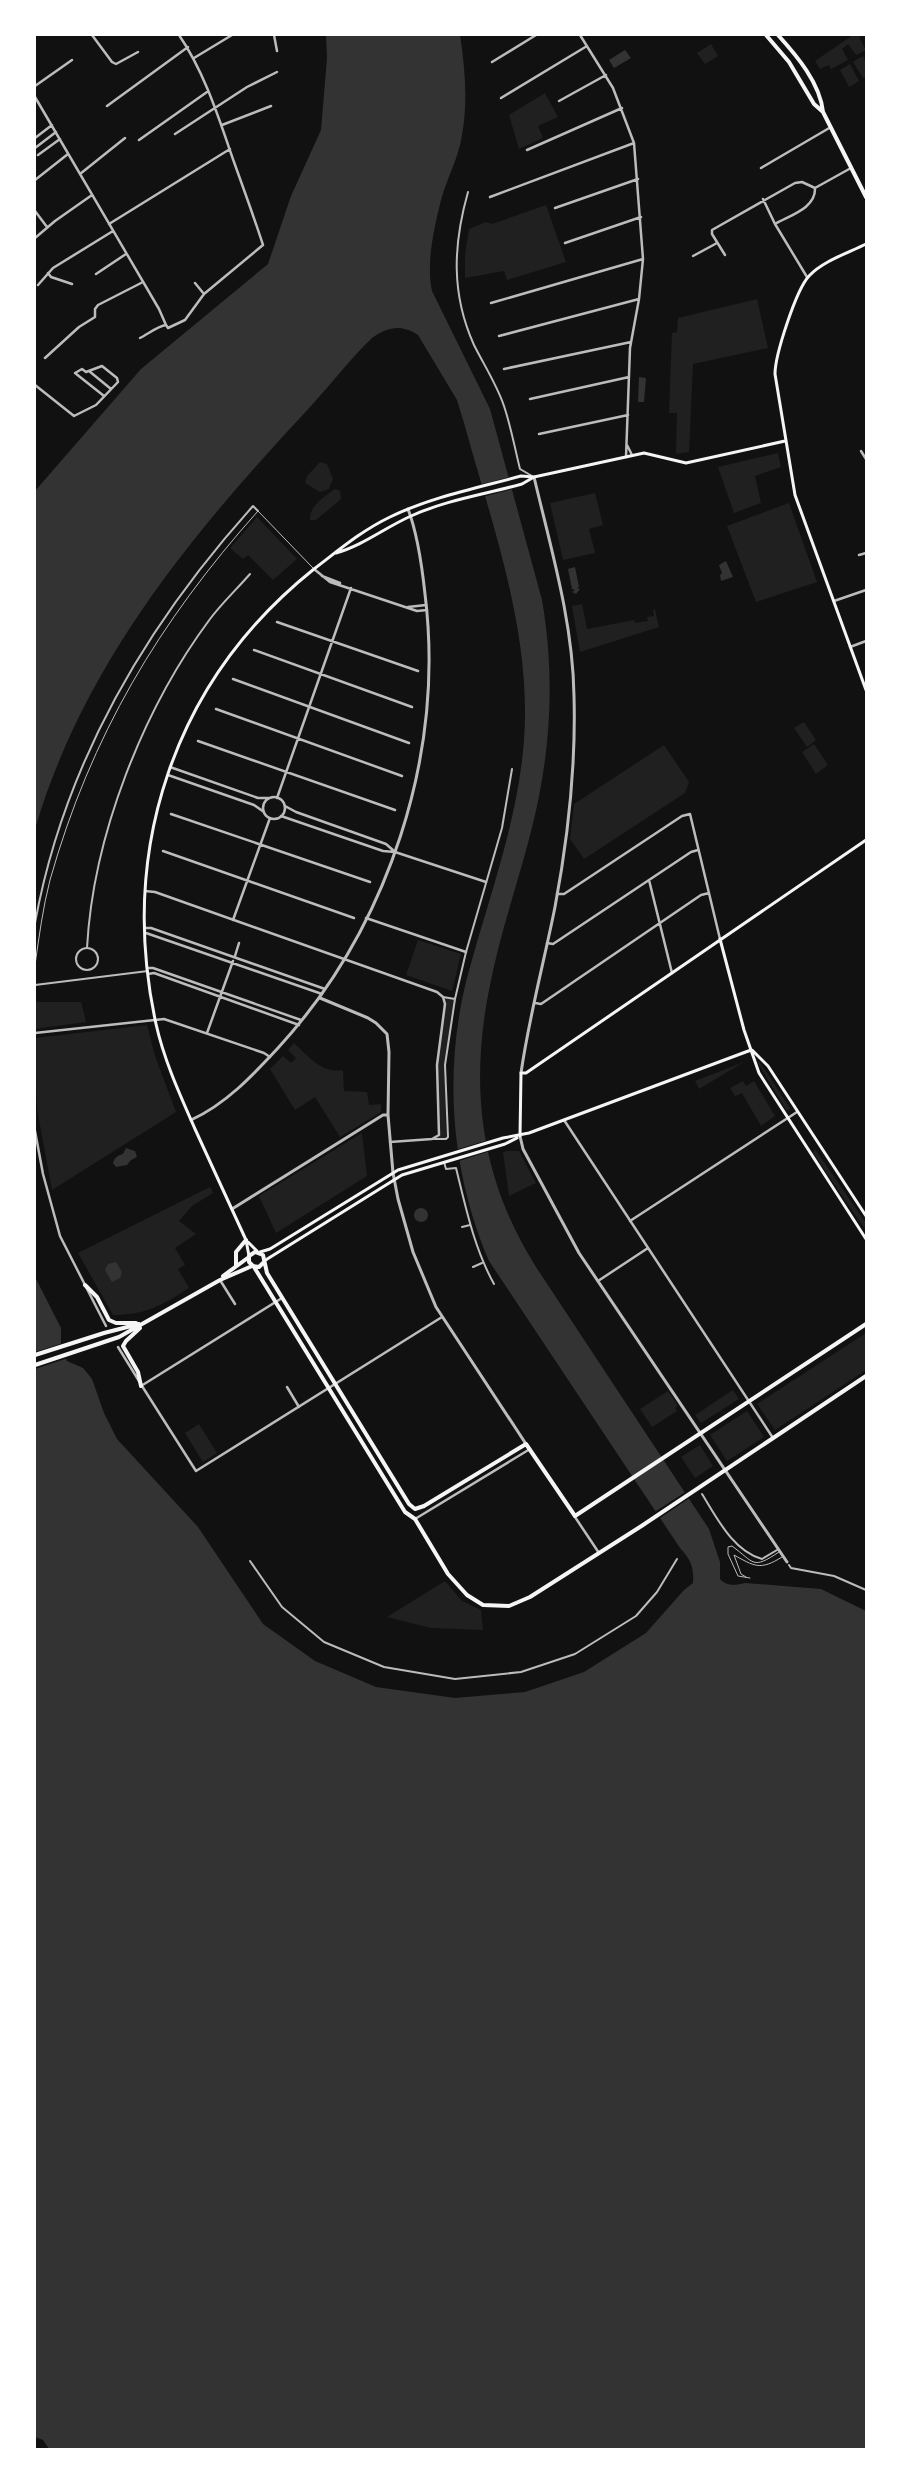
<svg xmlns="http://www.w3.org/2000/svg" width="901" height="2484" font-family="'Libre Baskerville',serif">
  <rect width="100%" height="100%" fill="#111"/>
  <path fill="#202020" d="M853,35H862L859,37L866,50L856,55L848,44L842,49L848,60L831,69L829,65L820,69L815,61Z
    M711,44L718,56L705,64L697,53Z
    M863,56L866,62V77L863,78L853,62Z
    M850,64L859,81L849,87L840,70Z
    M545,93L558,117L538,126L543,138L519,149L509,115Z
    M546,205L566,262L507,280L504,271L465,278V254L469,229L486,222L492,224Z
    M757,299L768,348L693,364L689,452L676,454L677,413H669L672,333L677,332L678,318Z
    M778,453L781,467L755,476L761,503L734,513L718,467Z
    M320,462L327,464L333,479L329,489L320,492L305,483L307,476Z
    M335,489L340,491L341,499L316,520H310C309,506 325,496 335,489Z
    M595,493L603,525L589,529L595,553L563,560L550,503Z
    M789,503L817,582L756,602L727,526Z
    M257,517L297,559L273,580L248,555L243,559L230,548Z
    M582,604L587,629L634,620L635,623L648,621L647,617L654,616L653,610L655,609L659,627L580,652L572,606Z
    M804,722L816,740L807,747L794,728Z
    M814,744L828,765L816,774L802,752Z
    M664,745L689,782L685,793L584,859L570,839L574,804Z
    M418,940L461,954L452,991L406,975Z
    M444,996L455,999L445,1065L446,1139L435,1138L439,1134L437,1065Z
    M35,1002H81L86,1022L35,1029Z
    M147,1025L155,1056L176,1112L52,1190L37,1109L35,1038Z
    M294,1043C308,1056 322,1074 343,1070L344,1091L367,1092L369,1105L381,1104V1112L340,1137L315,1097L295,1110L270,1069L283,1056L291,1063L296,1058L288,1050Z
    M759,1061L790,1108L789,1110H786L758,1063Z
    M744,1062L699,1089L695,1081Z
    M743,1081L746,1086L754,1081L775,1116L761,1126L742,1093L735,1096L730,1088Z
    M362,1133L367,1176L276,1233L259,1196Z
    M815,1149L866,1223V1231L813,1153Z
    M508,1151H519L536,1183L509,1196L503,1152Z
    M210,1187L213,1193L192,1206L179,1221L196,1234L175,1248L185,1265L178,1269L189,1288C163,1305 145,1315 113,1315L78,1253Z
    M866,1333V1370L775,1430L757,1404Z
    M733,1390L739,1399L701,1423L695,1415Z
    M668,1391L678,1406L675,1408L677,1411L652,1427L640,1409Z
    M747,1411L764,1437L727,1461L710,1435Z
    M199,1424L217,1453L203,1462L185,1433Z
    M700,1445L713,1466L695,1478L681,1457Z
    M445,1581L462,1601L481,1610L483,1630L431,1628L387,1617Z"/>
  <path fill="#333" d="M326,35H460C465,68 468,102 462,135C459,157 447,178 441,200C434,229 426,262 432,291L490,409L542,600C553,663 552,728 540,791C528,856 503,919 490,985C469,1087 480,1178 536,1267L709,1529L720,1562V1579C727,1587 736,1585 745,1583L821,1589L866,1611V2449H49L43,2440L35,2437V1277L61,1328V1343L67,1361L83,1368L92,1379L104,1413L117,1439L198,1527L263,1624L315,1661L376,1687L455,1698L525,1692L584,1672L646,1633L684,1590L693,1583C694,1567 691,1560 680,1548L489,1261C451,1172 443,1072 467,978C488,899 518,822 524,740C532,632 492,525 464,423L457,400L418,335C401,324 388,327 372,338C350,359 332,383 311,406C195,530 84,662 35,829V491L141,369L268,264L291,196L321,130L327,58Z
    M625,50L631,58L614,68L609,60Z
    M639,377L646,378L644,402H638Z
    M726,561L733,577L721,581L720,575L722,573L719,565Z
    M575,567L579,587L577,588L580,589L576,594L572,592L575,590L572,589L568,569Z
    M126,1148L135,1151L137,1157L131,1160L127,1165L116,1167L113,1163C114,1158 118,1155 123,1154Z
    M414 1215a7 7 0 1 1 14 0a7 7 0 1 1-14 0Z
    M116,1262L122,1272L120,1278L112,1282L105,1270L108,1264Z"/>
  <path fill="#111" d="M510,477L513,489L482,497L478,485Z
    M488,1140L490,1151L456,1162L455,1150Z
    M63,1343L68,1358L35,1369V1352Z
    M687,1491L691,1497L657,1520L653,1513Z"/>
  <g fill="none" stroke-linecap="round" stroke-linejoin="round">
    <path stroke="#bcbcbc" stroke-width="1" d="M35,965C39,937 43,907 50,880C91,735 159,622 258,511L313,568
      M746,1577L741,1574L734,1555C754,1566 760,1571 782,1557
      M750,1578L738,1576L728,1554V1547L732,1546C755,1563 752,1570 779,1552"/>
    <path stroke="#bcbcbc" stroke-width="2" d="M468,192C453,245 451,294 474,345C484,365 497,385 504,406C511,427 515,449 520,469L532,476
      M35,923C64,764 146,625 253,506L258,511
      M87,948C93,836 143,709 210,619C222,603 237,589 250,574
      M76 959a11 11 0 1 1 22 0a11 11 0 1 1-22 0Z
      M35,985L148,971
      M443,997L455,999
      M432,1139H446L448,1137L445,1065L455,999L466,952L502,828L512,769
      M444,1162L446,1169L456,1168C466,1208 474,1248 494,1284
      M462,1227L470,1225
      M473,1267L482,1263
      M702,1494C717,1518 733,1551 762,1559L777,1550
      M250,1561L282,1607L324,1642L384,1667L455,1679L521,1672L575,1654L636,1616L657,1592L677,1559
      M789,1565L791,1568L834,1576L866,1590"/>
    <path stroke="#bcbcbc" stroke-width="2.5" d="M92,35L112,62L116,64L138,52
      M274,35L277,51
      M580,35L613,88L634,143L643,259L639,299L630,348L626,457
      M194,58L232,35
      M492,62L536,35
      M35,86L72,60
      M35,97L159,309L166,325
      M501,98L587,46
      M559,101L606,75
      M107,106L188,47
      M222,125L271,106
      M175,134L247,87L277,72
      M35,138L52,125
      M139,140L207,92
      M35,148L56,132
      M527,150L622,108
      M38,155L60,139
      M761,168L831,127
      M80,174L125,138
      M35,180L68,154
      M815,188L851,168
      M490,197L634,143
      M763,199L775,224
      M555,208L638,179
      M35,211L47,227
      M109,224L230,149
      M35,238L55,221L92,195
      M565,243L641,217
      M725,255L712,234V230L795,183L802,182L815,188
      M693,256L717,243
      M48,273L51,277L72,284
      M96,274L126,254
      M807,277L775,224C791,215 816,208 815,188
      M195,283L204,294
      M38,285L53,268L113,231
      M491,303L643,259
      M499,336L639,299
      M140,338C148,334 158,326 166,325L168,328L185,320L204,294L263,245C254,217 244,190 234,162C219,119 205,73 179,35
      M45,358L79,327L95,317V309L98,305L143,282
      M504,369L631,342
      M89,371L111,389
      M35,385L74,416L96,405L118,382L117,378L102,366L86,372L82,369L75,373L104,396
      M530,399L629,377
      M539,434L628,415
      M627,445L632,455
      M861,451L866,459
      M859,555L866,553
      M314,569L330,582L417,611L427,610
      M322,576L340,583
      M834,601L866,590
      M408,607L426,605
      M277,622L418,671
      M850,647L866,641
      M254,650L412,707
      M233,679L409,743
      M216,709L402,776
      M198,741L395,810
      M170,767L258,798H270
      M168,775L254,805L264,812
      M263 808a11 11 0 1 1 22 0a11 11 0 1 1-22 0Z
      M277,798L351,588
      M285,806L296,812L386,844L394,851
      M171,814L370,882
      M281,816L383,851L395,852L486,882
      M163,851L354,918
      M649,880L672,973
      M145,891L155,892L437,992L443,997L445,1004L437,1065L439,1135L432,1139L390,1142
      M557,894H564L682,816L690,814L720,939
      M366,918L466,952
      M233,920L270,818
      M145,928H151L325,989
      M146,933L322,994
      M547,943L553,944L691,852L698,850
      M235,956L239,943
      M148,968H153L301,1020
      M148,974L154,973L299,1025
      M535,1003L541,1004L701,895L709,893
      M35,1033L164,1019L264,1053L270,1057
      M207,1033L233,961
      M564,1120L773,1438
      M35,1131L43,1174L60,1236L106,1326
      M630,1221L797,1112
      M220,1280L235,1304
      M598,1281L648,1248
      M118,1347L139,1381
      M141,1386L282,1298
      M142,1386L196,1471L442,1317
      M287,1387L299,1407
      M575,1517L599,1553
      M415,1519L530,1449"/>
    <path stroke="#bcbcbc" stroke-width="3" d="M320,998L368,1018L376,1023L387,1034L389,1052L388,1115L393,1173L398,1199L413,1252L436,1307L526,1444
      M521,1073C529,1017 544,962 555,907C568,838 576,766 574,696C573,622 551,549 534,477
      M191,1120C226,1104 252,1076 278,1048C388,928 445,756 425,594C422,566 418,535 408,509
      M520,1136L523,1149L579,1253L787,1562
      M232,1209L383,1115H388"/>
    <path stroke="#f5f5f5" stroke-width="3" d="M866,244C848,253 823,261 809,276C796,290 775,355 775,374L795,495L866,690
      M336,553C362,546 386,527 411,516C446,500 486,494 522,484L534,477
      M720,939L744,1030L759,1073L866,1239
      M752,1050L768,1066L866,1216
      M520,1136L521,1073H526L866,840
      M248,1242L257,1251
      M260,1252L270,1249L398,1170L503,1138L529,1133L751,1050
      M249,1256L246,1240C229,1203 212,1166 195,1129C180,1095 164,1060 156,1024C118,849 174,681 314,569C339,550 361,531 390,517C431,497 477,488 521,476L534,477L644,453L686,463L785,441
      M264,1261L402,1175L505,1144L517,1138"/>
    <path stroke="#f5f5f5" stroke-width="4" d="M766,35L789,62L814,104L823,112L866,197
      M778,35C797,56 820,83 823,112
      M263,1263L259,1267L253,1266L249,1262V1256L255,1252L263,1255L267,1273L409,1504L415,1509L424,1506L526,1444L575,1516L866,1324
      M236,1266V1252L246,1240
      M254,1267L405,1512L415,1519L448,1574L467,1595L483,1605L509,1606L530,1597L643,1525L866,1376
      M223,1276L249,1257
      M85,1285L97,1297L109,1320L116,1323H136
      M140,1328L126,1341L123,1346L138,1372L141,1386
      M35,1355L104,1333L139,1324
      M35,1365L119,1337L220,1280L252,1266"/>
  </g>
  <rect width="901" height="2484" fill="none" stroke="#ffffff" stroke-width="72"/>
</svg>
